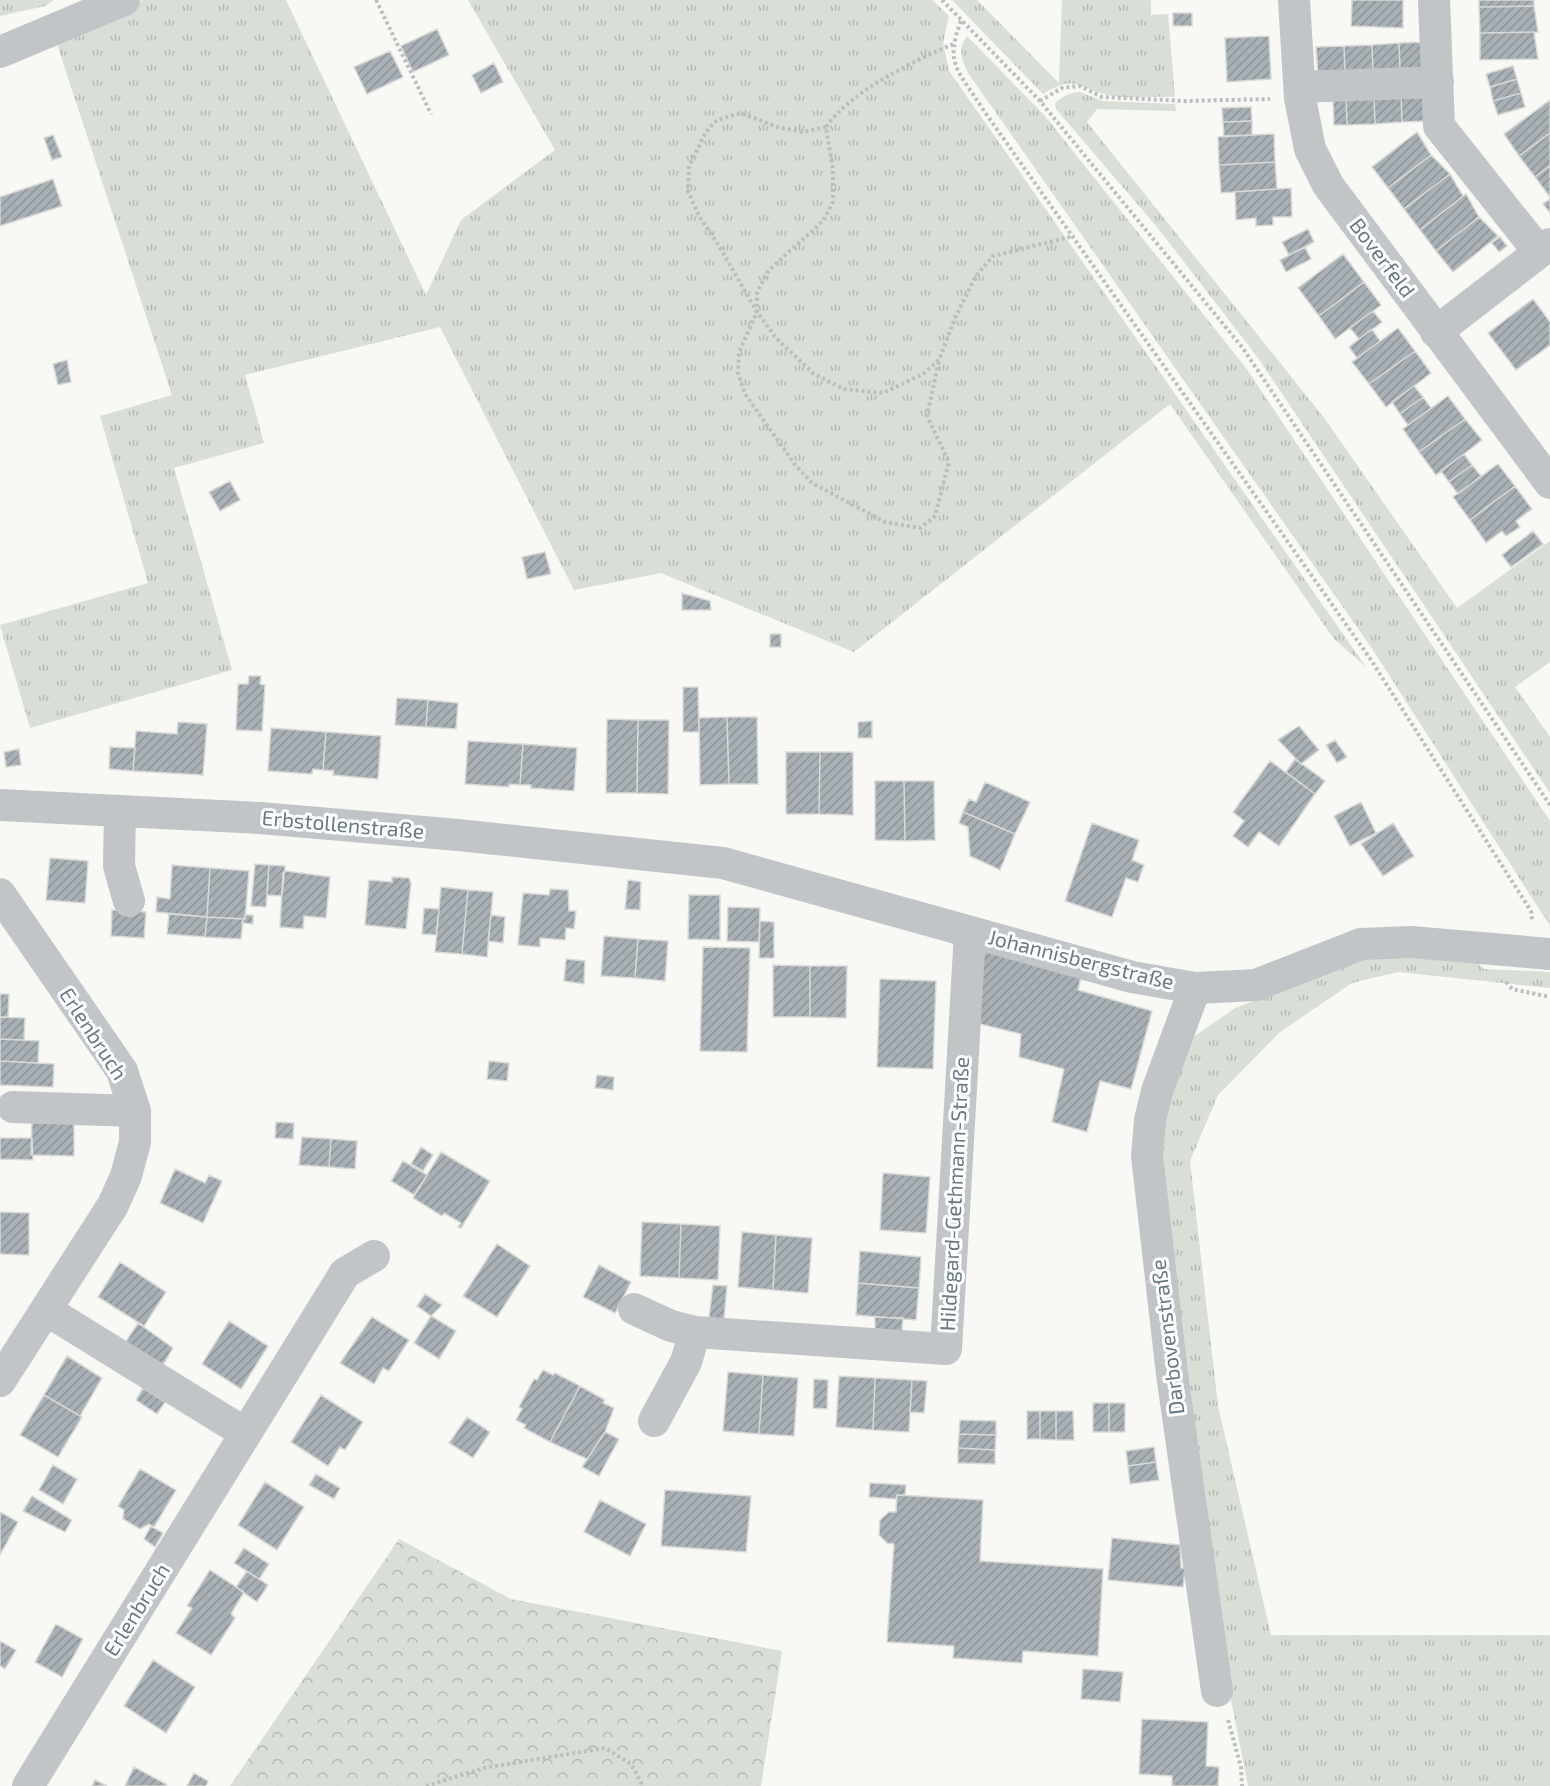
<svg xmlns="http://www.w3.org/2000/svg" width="1550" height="1786" font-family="'Exo 2',sans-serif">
  <defs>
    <pattern id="grass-tufts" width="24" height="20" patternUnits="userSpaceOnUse" patternTransform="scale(1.5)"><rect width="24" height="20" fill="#d9ded6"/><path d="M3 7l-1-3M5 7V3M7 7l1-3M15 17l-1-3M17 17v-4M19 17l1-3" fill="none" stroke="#b4b9b3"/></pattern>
    <pattern id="forest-crowns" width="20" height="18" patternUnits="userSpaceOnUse" patternTransform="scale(1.5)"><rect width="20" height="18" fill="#d9ded6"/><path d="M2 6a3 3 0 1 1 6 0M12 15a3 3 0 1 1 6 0" fill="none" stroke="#b4b9b3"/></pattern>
    <pattern id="building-hatch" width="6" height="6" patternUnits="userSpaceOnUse" patternTransform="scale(1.5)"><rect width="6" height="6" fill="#a8b0b5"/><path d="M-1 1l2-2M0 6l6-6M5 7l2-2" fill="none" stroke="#8d9499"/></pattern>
  </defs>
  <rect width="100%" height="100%" fill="#f8f8f5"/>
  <path fill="url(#grass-tufts)" d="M0,0H54L45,6L0,16Z
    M143,0H286L426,295L461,220L555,150L468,0H932L949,16L943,43L949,71L1366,667L1334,639L1170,404L854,652L661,573L574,590L440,327L245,375L264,443L174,468L232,670L30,728L0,625L148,583L100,416L172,395L55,38Z
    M952,0H977L1059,83L1062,0H1151V15L1168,14L1175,97C1153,96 1125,100 1104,94C1075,86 1074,75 1043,94Z
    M967,36L1045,116L1246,368L1550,821V926L1371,647L968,73C962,60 957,48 967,36Z
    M1080,92L1103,101L1175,104L1176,111L1097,109L1087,122L1325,419L1457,608L1550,541V662L1515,687L1550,737V793L1256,355L1157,227L1056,109L1055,103C1063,97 1069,92 1080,92Z
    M1398,955L1478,963L1484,969L1550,972V988L1398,972L1352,983L1280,1032L1218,1095L1190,1161L1218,1406L1271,1635H1550V1786H1248L1228,1685L1157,1163L1164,1098L1192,1038L1235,1008L1311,980L1349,961Z"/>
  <path fill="url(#forest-crowns)" d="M399,1539L511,1599L782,1651L761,1786H230Z"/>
  <path fill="url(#building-hatch)" stroke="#d9d9d7" stroke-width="1.5" d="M1352,0H1403V28L1351,26Z
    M1479,0H1534V6L1479,7Z
    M1534,6L1538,32L1480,33L1479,7Z
    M1173,13H1192V26H1173Z
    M437,29L449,55L413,72L401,46Z
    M1534,32L1538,59L1480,60V33Z
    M1269,36L1271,79L1227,82L1225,38Z
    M1427,42L1428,69L1400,70L1399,43Z
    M1399,43L1400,70L1373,72L1372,45Z
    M1372,45L1373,72L1345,73L1344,46Z
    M1344,46L1345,73L1318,74L1316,47Z
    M390,51L403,77L367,94L354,67Z
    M494,63L503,82L481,93L472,75Z
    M1513,66L1517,79L1490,87L1486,74Z
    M1517,79L1521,93L1493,101L1490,87Z
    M1521,93L1525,107L1498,115L1493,101Z
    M1429,94L1430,121L1402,122L1401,95Z
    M1401,95L1402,122L1375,124L1374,97Z
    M1374,97L1375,124L1347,125L1346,98Z
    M1346,98L1347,125H1334L1333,99Z
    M1550,100V133L1519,156L1504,134Z
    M1251,107L1252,121L1223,122L1222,108Z
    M1252,121V135L1224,136L1223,122Z
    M1417,132L1431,155L1388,188L1372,167Z
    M1550,133V166L1535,177L1519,156Z
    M1274,134L1275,162L1219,165L1218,137Z
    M53,135L62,157L52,160L44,138Z
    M1431,155L1450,174L1404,209L1388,188Z
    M1275,162L1277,189L1221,193L1219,165Z
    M1550,166V197L1535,177Z
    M1450,174L1463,196L1420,230L1404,209Z
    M53,179L62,206L0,226V197Z
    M1291,188L1292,217H1273V225L1256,226V218L1236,220L1235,192Z
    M1466,194L1479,217L1436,251L1420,230Z
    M1550,199V213L1543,204Z
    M1479,217L1498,236L1453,272L1436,251Z
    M1308,229L1314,242L1289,255L1282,242Z
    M1500,237L1507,246L1499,252L1492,243Z
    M1305,247L1311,259L1286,272L1280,260Z
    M1343,254L1364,282L1319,316L1298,288Z
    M1364,282L1381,305L1335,339L1319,316Z
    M1533,299L1550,322V345L1516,370L1488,333Z
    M1373,311L1382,322L1359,339L1350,328Z
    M1398,328L1415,351L1369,384L1352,362Z
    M1372,329L1380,341L1357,358L1349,347Z
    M1415,351L1431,373L1386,407L1369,384Z
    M67,360L71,382L58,385L53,364Z
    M1414,386L1423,397L1400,414L1392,402Z
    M1448,396L1465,419L1419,452L1403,429Z
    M1423,397L1431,408L1408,425L1400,414Z
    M1465,419L1482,440L1436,475L1419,452Z
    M1464,454L1472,465L1449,482L1441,471Z
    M1498,464L1515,486L1470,520L1453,497Z
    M1472,465L1481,476L1458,494L1449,482Z
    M230,481L240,500L220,511L209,492Z
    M1515,486L1532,509L1516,521L1520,527L1506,536L1502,531L1486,543L1470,520Z
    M1533,531L1543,544L1511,567L1502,555Z
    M545,552L551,574L527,579L522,557Z
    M682,593L710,601L711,610H682Z
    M770,634H781V647H770Z
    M249,676H261L260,684L265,685L262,731L236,730L238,684H248Z
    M683,687H698L699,732H683Z
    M397,698L428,700L426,727L395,725Z
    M428,700L458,703L456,729L426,727Z
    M727,717L729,784L700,785L699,718Z
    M727,717H757L758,784H729Z
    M607,719L638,720L637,793H606Z
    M638,720H669L668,794L637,793Z
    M872,721V738H858V722Z
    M178,722L207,724L203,775L133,771L136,731L177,734Z
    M1299,726L1319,750L1301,764L1278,740Z
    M271,728L326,732L323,770L313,769L312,774L268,771Z
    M326,732L381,736L378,779L333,775L334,771L323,770Z
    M1335,740L1347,757L1337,763L1326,745Z
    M468,741L523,744L520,785L509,784V787L465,784Z
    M523,744L577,748L574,791L531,788V785H520Z
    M110,747L135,748L133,771L109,769Z
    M19,749L21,765L6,767L4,752Z
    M786,752H820L819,814H786Z
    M820,752H853V815L819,814Z
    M1295,759L1325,781L1315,794L1286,772Z
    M1270,761L1315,794L1279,846L1259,832L1248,847L1233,836L1244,821L1233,812Z
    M875,781H904L905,841L875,840Z
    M904,781H934L935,840L905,841Z
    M985,782L1030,802L1015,834L963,812L969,799L976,802Z
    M1361,802L1376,833L1350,846L1334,816Z
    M963,812L1015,834L1000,870L970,856L968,827L959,823Z
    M1092,823L1139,840L1132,860L1144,865L1141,873L1138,882L1126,878L1112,917L1065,901Z
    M1393,823L1414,856L1383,876L1361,844Z
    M50,858L88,861L85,903L46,900Z
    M255,864L269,865L266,907L251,906Z
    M172,865L210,868L207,917L156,912L157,897L170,899Z
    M269,865L285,866L282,896L267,895Z
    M210,868L249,871L245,919L207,917Z
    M286,871L330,877L326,918L304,916L303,929L280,927L283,873Z
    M392,877L409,878L411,883L406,929L365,925L369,880L392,882Z
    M628,880L641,882L640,910L625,909Z
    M441,887L468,890L462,954L435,952Z
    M550,889L568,890L569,911H576L574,929L566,928L565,940L540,938V947L518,945L523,893L549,895Z
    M468,890L493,892L487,957L462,954Z
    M689,895H720V940L688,939Z
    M728,907L760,908L759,942L727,941Z
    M424,908L439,909L436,935L422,934Z
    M112,910L146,912L144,938L111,936Z
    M169,914L207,917L205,937L167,934Z
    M245,915H253V924L242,923Z
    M491,915L505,917L503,943L488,941Z
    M207,917L243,919L241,939L205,937Z
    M760,921L774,922V958H759Z
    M604,936L638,939L635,978L601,976Z
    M638,939L668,941L665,981L635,978Z
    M703,947L750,948L747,1052L700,1051Z
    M990,952L1081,977L1078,990L1152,1011L1131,1089L1100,1081L1087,1132L1052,1122L1064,1069L1019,1057L1021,1034L976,1023L984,953Z
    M566,959L585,961L584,984L564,981Z
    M773,965L810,966V1017H773Z
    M810,966H847L846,1018L810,1017Z
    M880,979L936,981L933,1069L877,1067Z
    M0,994H9L8,1017H0Z
    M0,1017L25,1018L24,1040L0,1039Z
    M0,1039L39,1041L38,1063L0,1061Z
    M0,1061L54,1064L53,1087L0,1085Z
    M489,1061L509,1063L507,1081L487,1079Z
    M597,1075L614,1077L613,1090L595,1088Z
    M32,1121L74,1122V1156L31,1155Z
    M276,1122L294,1123L293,1139L275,1138Z
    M302,1137L331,1139L329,1167L299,1165Z
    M0,1138H32L33,1160L0,1159Z
    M331,1139L357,1141L355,1169L329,1167Z
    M421,1147L433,1155L423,1171L411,1164Z
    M441,1152L490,1181L461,1228L458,1227L461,1223L444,1213L442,1216L413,1198Z
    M403,1161L427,1175L414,1195L391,1181Z
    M175,1169L205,1183L209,1175L222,1181L203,1223L160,1203Z
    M883,1173L930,1177L926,1233L880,1230Z
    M0,1212L29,1213V1255L0,1254Z
    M642,1222L681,1224L679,1278L640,1276Z
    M681,1224L720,1226L718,1280L679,1278Z
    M742,1232L776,1235L773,1290L738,1287Z
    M776,1235L812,1238L808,1293L773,1290Z
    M497,1244L530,1266L497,1317L463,1296Z
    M860,1251L921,1257L919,1288L858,1283Z
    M120,1262L166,1292L144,1326L98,1297Z
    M599,1265L631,1282L615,1313L583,1297Z
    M858,1283L919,1288L916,1320L856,1315Z
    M713,1285L727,1286L724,1319L709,1318Z
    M425,1294L442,1305L431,1316L417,1306Z
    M431,1316L456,1331L439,1359L414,1343Z
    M372,1317L409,1340L389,1371L383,1368L374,1384L340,1363Z
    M875,1317L903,1318L902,1331L875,1330Z
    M229,1321L268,1346L241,1389L202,1364Z
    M138,1323L173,1348L163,1365L125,1343Z
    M67,1356L102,1378L80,1416L44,1395Z
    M543,1370L553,1375L555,1373L580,1386L550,1442L524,1428L526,1425L516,1420L522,1409L519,1407L534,1379L537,1380Z
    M728,1372L763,1375L759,1434L723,1431Z
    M763,1375L798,1378L794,1436L759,1434Z
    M839,1376L875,1378L873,1430L836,1427Z
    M875,1378L912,1380L909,1432L873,1430Z
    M814,1379L828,1380L827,1409L813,1408Z
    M912,1380L927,1381L924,1413L910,1412Z
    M580,1386L605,1400L603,1403L614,1408L605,1432L587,1459L550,1442Z
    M143,1388L165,1402L157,1414L136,1400Z
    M44,1395L82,1417L58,1457L20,1435Z
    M321,1395L363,1422L345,1450L340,1447L328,1466L291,1442Z
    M1093,1403H1109V1432H1093Z
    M1109,1403H1125V1432H1109Z
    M1027,1411H1040V1439H1027Z
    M1040,1411H1056V1440L1040,1439Z
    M1056,1411H1073L1074,1440H1056Z
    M467,1417L490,1432L473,1458L449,1443Z
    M960,1420L996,1421V1435L959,1434Z
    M605,1432L619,1439L599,1476L582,1467Z
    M959,1434L996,1435L995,1450L958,1448Z
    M1154,1447L1156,1462L1128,1466L1126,1451Z
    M958,1448L995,1450V1464L958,1463Z
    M1156,1462L1159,1480L1130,1484L1128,1466Z
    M53,1465L77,1479L63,1504L39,1490Z
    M140,1469L176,1490L154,1527L149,1524L140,1529L123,1519L124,1510L118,1506Z
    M316,1474L340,1488L334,1499L309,1485Z
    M265,1482L304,1507L277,1550L238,1525Z
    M870,1483L906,1485L905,1495H897L896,1499L869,1497Z
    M665,1490L751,1496L746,1552L661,1546Z
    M897,1495L983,1500L980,1561L1103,1569L1098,1656L1023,1651L1022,1663L953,1658L954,1646L887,1642L894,1544L887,1543L879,1535L880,1520L889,1512H896Z
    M32,1496L72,1520L65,1532L23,1511Z
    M600,1500L646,1524L630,1556L584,1532Z
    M0,1512L18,1522L0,1555Z
    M151,1526L163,1533L155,1547L144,1539Z
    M1112,1538L1180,1545L1181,1568H1185L1183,1587L1108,1580Z
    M244,1548L269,1564L259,1579L234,1563Z
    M210,1570L244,1592L231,1614L235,1618L211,1655L176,1633L192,1608L187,1606Z
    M247,1571L268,1585L257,1602L236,1587Z
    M56,1624L83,1639L62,1677L35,1662Z
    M0,1641L16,1650L5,1669L0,1666Z
    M153,1660L195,1687L166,1733L124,1706Z
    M1083,1669L1123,1672L1120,1702L1081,1699Z
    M1142,1719L1208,1722L1206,1766L1219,1767L1218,1786H1172V1776L1139,1774Z
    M134,1767L166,1784L167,1786H125Z
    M194,1773L208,1781L206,1786H187Z
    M95,1780L107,1786H92Z"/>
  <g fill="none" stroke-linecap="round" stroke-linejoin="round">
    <path stroke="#bbbec0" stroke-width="4" stroke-dasharray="3 3" stroke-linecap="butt" d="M376,0L431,114
      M942,0L1040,101L1242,347L1550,805
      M961,21C944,65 959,71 982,108L1369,657L1531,911L1532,920
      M953,44C912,62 851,91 826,127L833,170V202L823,221L769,270L757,292V312L776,338L814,374L844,389L883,393L923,374L939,360L955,318L976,276L993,256L1074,236
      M1040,101L1062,88L1080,86L1102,97L1185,101L1270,99
      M826,127L803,132L777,127L741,113L717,120L706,132L689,166L688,191L699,216L719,246L757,312L739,352L738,373L745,394L796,466L812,483L885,522L920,528L935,516L949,462L927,416L939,360
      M1506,982L1512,989L1550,997
      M1228,1720L1241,1767L1242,1786
      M426,1786L484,1768L605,1748L631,1764L643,1786"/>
    <path stroke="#c1c5c8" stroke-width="32" d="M1294,0L1300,98L1310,149L1328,185L1550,483
      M1434,0L1439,126L1539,252
      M0,52L124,0
      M1300,87L1438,82
      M1436,332L1550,244
      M0,805L260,818L458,835L723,863L1132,977L1195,988L1256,985L1361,944L1411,942L1550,954
      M120,811L119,866L129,901
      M0,894L122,1071L135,1111V1142L126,1176L113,1205L0,1381
      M1195,988L1157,1091L1150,1120L1147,1156L1172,1374L1217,1691
      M13,1107L135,1111
      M634,1309L671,1326L695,1332L946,1349L970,932
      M46,1310L245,1433
      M654,1421L686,1362L695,1332
      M28,1786L345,1273L374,1256"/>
  </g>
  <g text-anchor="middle" stroke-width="6" stroke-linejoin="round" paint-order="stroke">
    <g font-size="21" fill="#687984" stroke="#fff">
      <text transform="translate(1382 258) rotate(53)" y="7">Boverfeld</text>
      <text transform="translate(343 825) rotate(5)" y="7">Erbstollenstraße</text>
      <text transform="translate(1081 960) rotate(14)" y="7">Johannisbergstraße</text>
      <text transform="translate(93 1034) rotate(57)" y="7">Erlenbruch</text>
      <text transform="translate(955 1194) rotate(-87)" y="7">Hildegard-Gethmann-Straße</text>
      <text transform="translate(1168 1337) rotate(-97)" y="7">Darbovenstraße</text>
      <text transform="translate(137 1610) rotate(-58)" y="7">Erlenbruch</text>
    </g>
  </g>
</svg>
